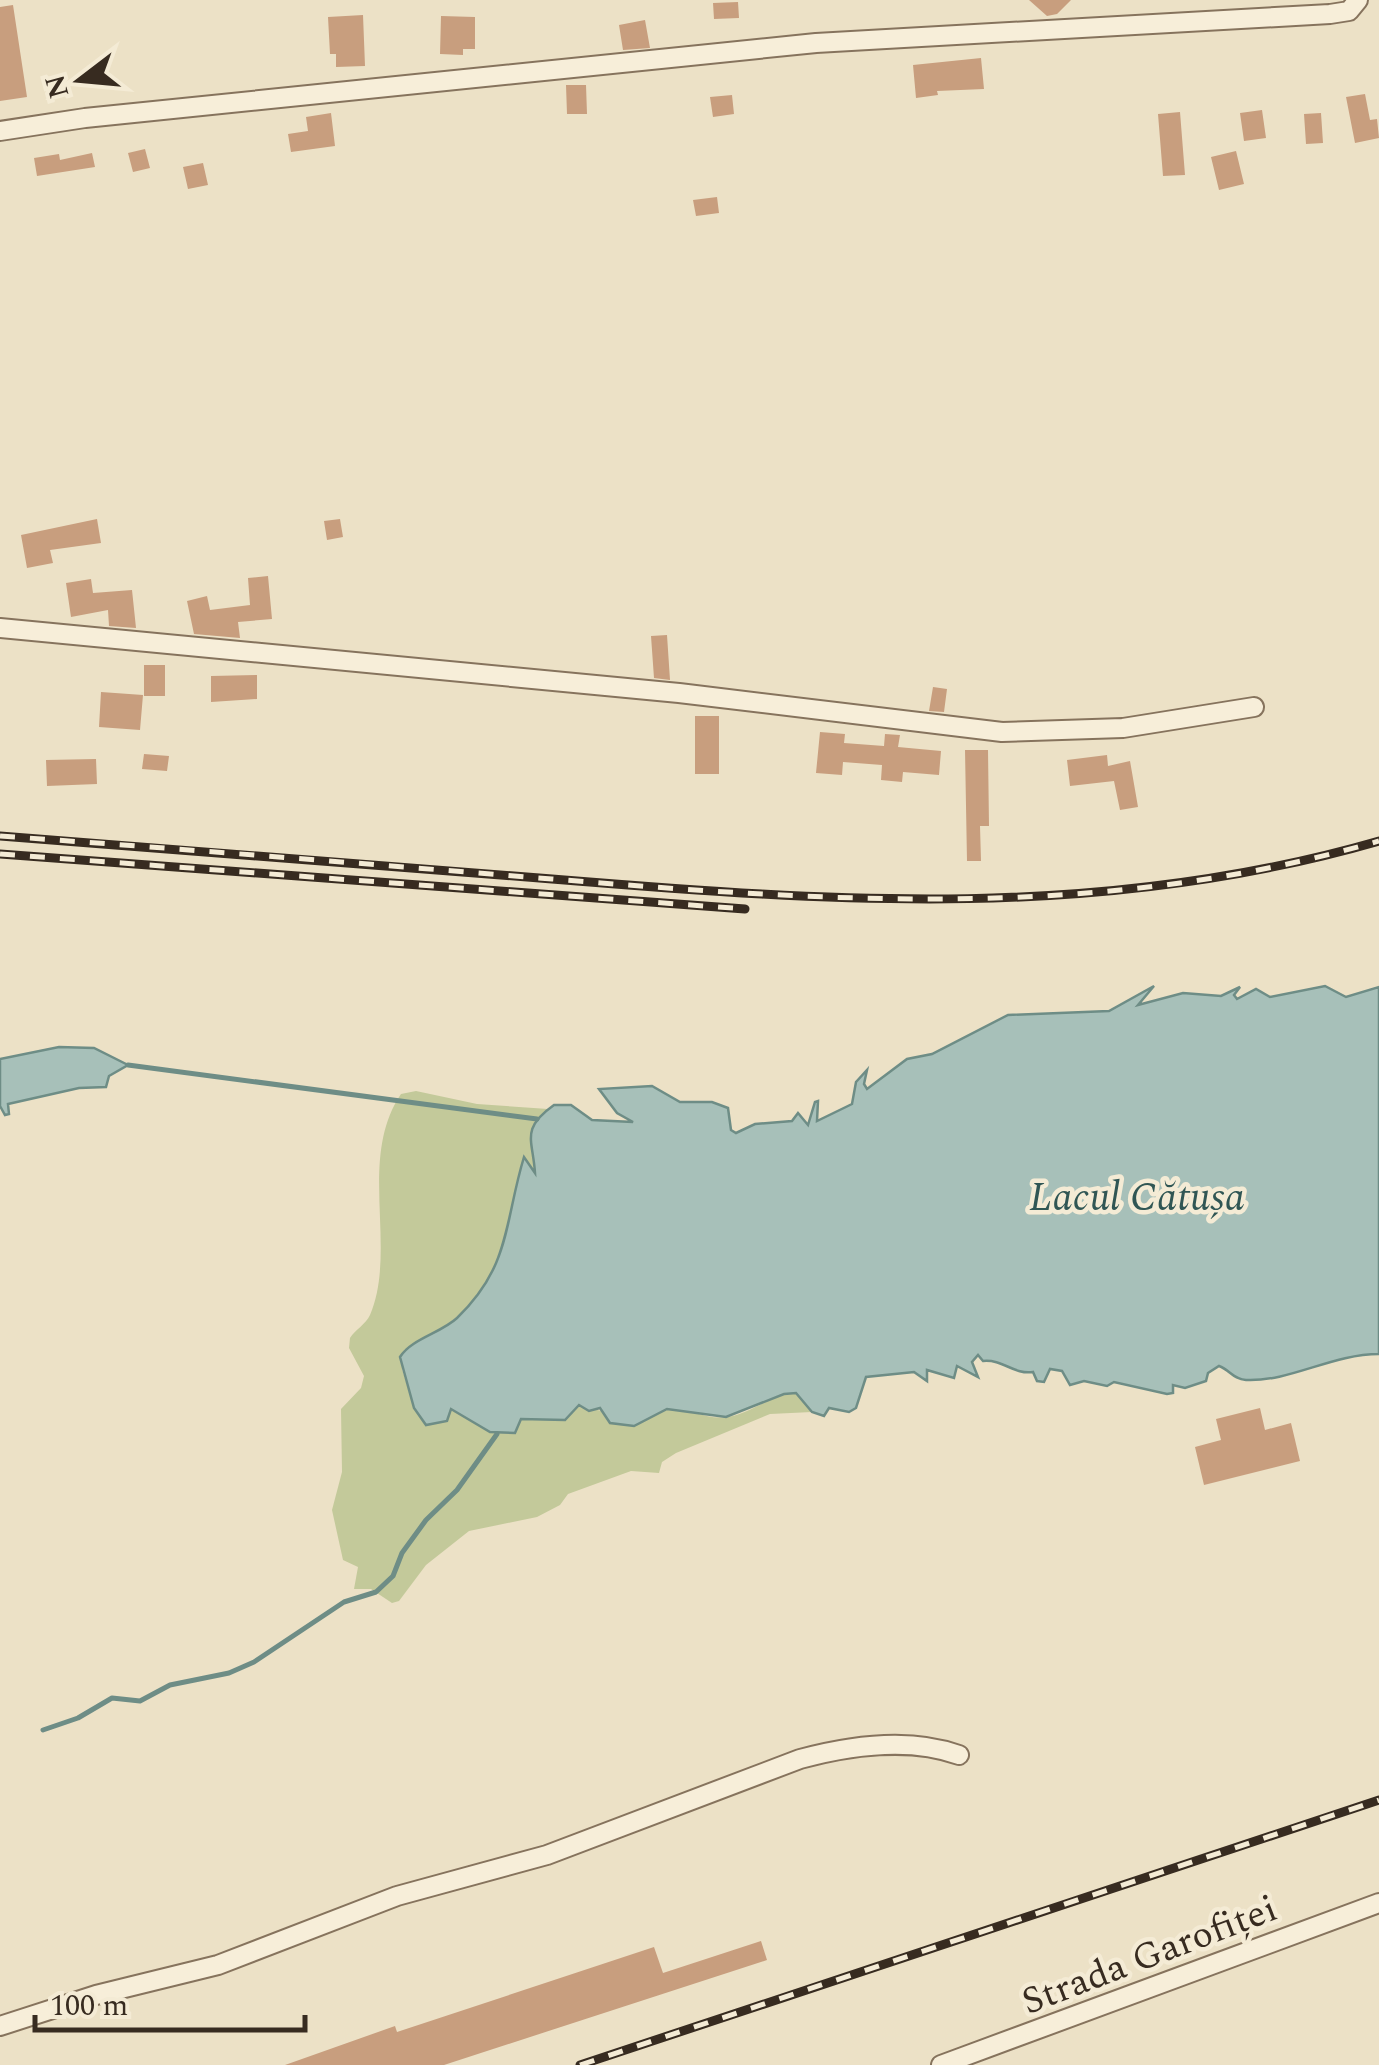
<svg xmlns="http://www.w3.org/2000/svg" width="1379" height="2065" font-family="Spectral,serif">
  <rect width="100%" height="100%" fill="#ece1c6"/>
  <path fill="#c3c99a" d="M416,1091L477,1104L548,1109C522,1130 535,1148 534,1175L524,1159C498,1254 504,1301 404,1350L402,1369L414,1408L450,1409L490,1432H515L521,1419L565,1420L579,1405L642,1422C682,1394 695,1422 728,1417C752,1413 771,1394 796,1393L812,1412L770,1414L676,1453L662,1462L659,1473L631,1471L568,1494L560,1505L537,1517L469,1531L426,1565L399,1601L392,1603L371,1589H354L358,1567L343,1560L332,1510L342,1472L341,1409L361,1388L364,1376L349,1348L350,1338C355,1330 366,1324 370,1315C398,1249 357,1159 401,1094Z"/>
  <path fill="#a7c0b9" stroke="#6e8d86" stroke-width="2.5" d="M1154,986L1138,1005L1183,993L1221,996L1240,987L1234,995L1237,999L1256,989L1270,997L1325,986L1346,997L1379,987V1354C1332,1354 1290,1382 1246,1380C1233,1379 1230,1370 1219,1366L1208,1373L1206,1381L1185,1388L1173,1385V1393L1167,1394L1114,1382L1107,1386L1084,1381L1070,1385L1062,1371L1050,1369L1044,1382L1037,1381L1033,1372C1014,1375 1003,1359 983,1361L978,1355L972,1362L978,1377L957,1366L954,1378L927,1370V1381L914,1372L866,1377L856,1408L849,1412L829,1408L824,1416L812,1412L796,1393L784,1394L726,1417L667,1409L634,1426L610,1423L600,1408L589,1411L579,1405L565,1420L521,1419L515,1433L490,1432L451,1409L447,1421L426,1425L414,1408L400,1357C411,1339 441,1333 457,1318C511,1266 504,1223 524,1157L535,1173C533,1140 520,1129 554,1105H571L592,1120L633,1122L617,1113L599,1089L652,1086L680,1102H712L728,1108L731,1130L736,1133L755,1124L792,1121L798,1113L808,1125L815,1102L818,1101L817,1121L852,1104L856,1082L867,1070L864,1084L867,1089L907,1059L932,1054L1008,1015L1109,1011Z
    M59,1047L94,1048L128,1065L109,1076L106,1087L79,1088L8,1104L9,1114L5,1115L0,1106V1059Z"/>
  <g fill="none" stroke-linecap="round" stroke-linejoin="round">
    <path stroke="#6e8d86" stroke-width="5" d="M128,1065L537,1119
      M43,1730L78,1718L112,1698L140,1701L170,1685L229,1673L254,1662L344,1602L376,1592L393,1576L402,1553L426,1520L457,1490L497,1434"/>
  </g>
  <path fill="#c89e7e" d="M1029,0H1071L1057,14L1047,16Z
    M738,2L739,18L714,19L713,3Z
    M13,5L27,97L0,101V7Z
    M363,15L365,66L336,67V54H330L328,17Z
    M441,16L475,17V49H463V55L440,54Z
    M645,20L650,48L623,50L619,25Z
    M981,58L984,89L937,91L938,95L916,98L913,65Z
    M566,85H586L587,114H567Z
    M1365,94L1370,120L1377,119L1379,138L1355,143L1346,97Z
    M732,95L734,114L713,117L710,97Z
    M1262,110L1266,138L1244,141L1240,113Z
    M1180,112L1185,175L1163,176L1158,114Z
    M331,113L335,146L291,152L288,134L308,131L306,117Z
    M1321,113L1323,143L1306,144L1304,114Z
    M145,149L150,168L133,172L128,153Z
    M1236,151L1244,184L1219,190L1211,157Z
    M92,153L95,167L37,176L34,158L59,154L60,160Z
    M203,163L208,185L188,189L183,167Z
    M717,197L719,213L696,216L693,200Z
    M97,519L101,543L50,550L53,563L27,568L21,535Z
    M340,519L343,537L327,540L324,521Z
    M268,576L272,619L238,622L240,638L194,634L187,601L207,596L210,610L250,605L248,578Z
    M91,579L93,593L132,590L136,628L109,626L108,610L71,617L66,583Z
    M667,635L670,680L654,678L651,636Z
    M144,665H165V696H144Z
    M257,675V699L211,702V676Z
    M933,687L947,689L944,712L929,711Z
    M101,692L143,695L140,730L99,727Z
    M695,716H719V774H695Z
    M820,732L845,734L844,743L884,746L885,734L900,735L898,747L941,751L939,775L903,772L902,782L881,780L882,765L843,762L842,775L816,773Z
    M965,750H988L989,826H980L981,861H967Z
    M144,754L169,756L167,771L142,769Z
    M1107,755L1108,766L1130,761L1138,807L1120,810L1114,781L1070,786L1067,760Z
    M96,759L97,784L47,786L46,760Z
    M1260,1408L1265,1430L1291,1423L1300,1461L1204,1485L1195,1447L1221,1440L1216,1419Z
    M761,1941L767,1960L444,2065H285L395,2026L397,2032L654,1947L663,1973Z"/>
  <g fill="none" stroke-linecap="round" stroke-linejoin="round">
    <g stroke="#86735d" stroke-width="22">
      <path id="minor" d="M0,131L85,118L816,43L1330,14L1349,11L1358,0
        M0,628L679,693L1002,732L1123,728L1254,707
        M0,2026L96,1995L218,1965L397,1896L547,1855L800,1759C848,1746 910,1737 959,1755
        M941,2065L1379,1903"/>
    </g>
    <use href="#minor" stroke="#f7eed9" stroke-width="18"/>
    <g stroke="#372b20" stroke-width="9">
      <path id="rail" d="M0,836C184,849 368,864 552,879C835,902 1102,921 1379,841
        M0,854L745,909
        M580,2065L1379,1800"/>
    </g>
    <use href="#rail" stroke="#f4ebd5" stroke-width="5" stroke-dasharray="15" stroke-linecap="butt"/>
  </g>
  <g text-anchor="middle" stroke-width="9" stroke-linejoin="round" paint-order="stroke">
    <g font-size="38" fill="#372b20" stroke="#f4ebd5">
      <text transform="translate(1149 1954) rotate(-21)" y="13">Strada Garofiței</text>
    </g>
    <g font-size="40" font-style="italic" fill="#305654" stroke="#f4ebd5">
      <text x="1137" y="1210">Lacul Cătușa</text>
    </g>
  </g>
  <g transform="translate(80 80) rotate(254)" stroke="#f4ebd5" stroke-width="8" paint-order="stroke">
  <path d="M0-8L18 38L0 25L-18 38Z" fill="#372b20"/>
  <text y="-15" font-size="28" font-weight="bold" text-anchor="middle" fill="#372b20">N</text>
  </g>
  <path d="M35 2015v15h270v-15" fill="none" stroke="#372b20" stroke-width="5"/>
  <text x="50" y="2015" font-size="30" fill="#372b20" stroke="#f4ebd5" stroke-width="8" paint-order="stroke">100 m</text>
</svg>
